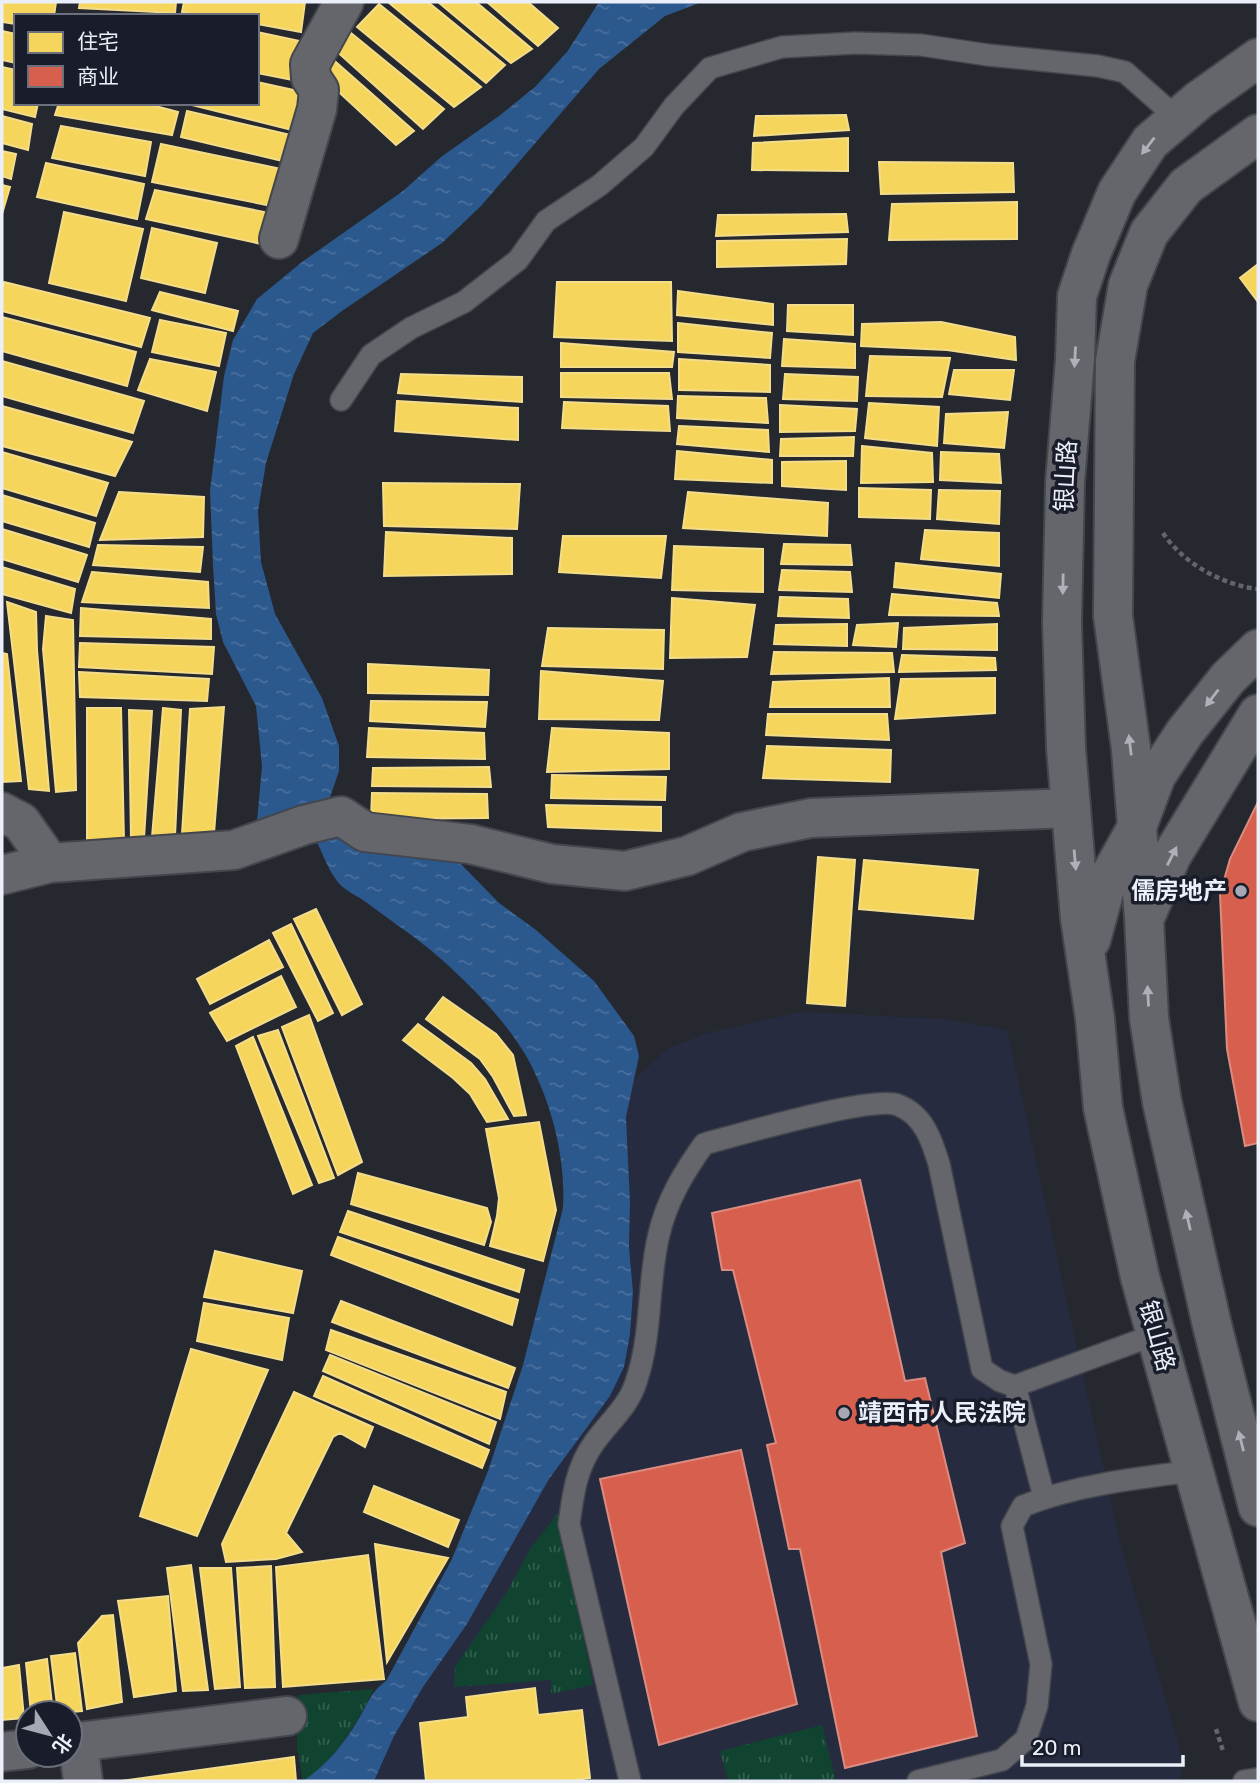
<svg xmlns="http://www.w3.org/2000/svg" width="1260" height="1783" font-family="Rubik,'Noto Sans SC',sans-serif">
  <defs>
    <pattern id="grass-tufts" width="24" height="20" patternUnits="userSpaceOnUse" patternTransform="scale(1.75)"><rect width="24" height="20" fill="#104430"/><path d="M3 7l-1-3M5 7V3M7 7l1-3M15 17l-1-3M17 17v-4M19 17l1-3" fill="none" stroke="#335f4f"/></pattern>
    <pattern id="water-ripples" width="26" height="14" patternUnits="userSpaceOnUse" patternTransform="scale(1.75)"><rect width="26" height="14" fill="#2b588d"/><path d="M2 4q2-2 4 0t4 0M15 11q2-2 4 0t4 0" fill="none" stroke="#4a709e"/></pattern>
  </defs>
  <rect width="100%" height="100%" fill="#262830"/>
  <path fill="#262b3f" d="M801,1012L944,1019L1007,1030L1120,1543L1181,1753L1182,1770L1180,1781H374L394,1736L423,1687L467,1624L549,1479L610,1396L630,1334L633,1292L629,1247L630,1202L626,1117L632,1082L667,1049L707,1033Z"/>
  <path fill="url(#grass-tufts)" d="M558,1513L593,1685L551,1694V1680L454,1687L455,1667L507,1592L530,1549Z
    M374,1689C356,1724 337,1759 303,1781L297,1747L298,1695Z
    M822,1725L836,1781H728L720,1751Z"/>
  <path fill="url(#water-ripples)" d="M599,2H702L665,16L599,69L481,206L442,243L342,311L313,333L294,374L266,463L258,511L261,562L275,614L322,698L339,746V771L328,803L256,832L262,766L256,706L223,642L216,614L213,565L210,491L224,376L233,340L257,299L302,262L403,191L441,157L499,116L535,87L567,52Z
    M343,828L442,854L459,862L499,903L536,930L594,981L634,1036L639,1056L626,1117L630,1202L629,1247L633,1292L630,1334L624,1367L610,1396L549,1479L467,1624L423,1687L394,1736L374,1781H303C326,1766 344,1744 358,1720C367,1705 371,1691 386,1681L451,1561L488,1471L523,1365L563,1208C566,1157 551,1099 525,1054C503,1017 461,975 428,948C407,931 384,916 363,900C355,895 343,889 337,881C327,868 321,849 313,834Z"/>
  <path fill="#f6d55c" stroke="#f3dd8b" stroke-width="2" d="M2,2H56L54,16H16V24L2,22Z
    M80,2H176L175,13L79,8Z
    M184,2H305L301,32L257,24V16H204L182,12Z
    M388,2H428L505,65L486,83Z
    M438,2H476L532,49L511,63Z
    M487,2H528L558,28L538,46Z
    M379,4L481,87L454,107L357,27Z
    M2,31L16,34V63L2,60Z
    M257,32L309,43L303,82L257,73Z
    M351,33L444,109L423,129L333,48Z
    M329,56L414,131L396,145L315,70Z
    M2,67L16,70V103H38L35,117L2,109Z
    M257,82L312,94L304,133L184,103H257Z
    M59,103H144L178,112L172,135L55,115Z
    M187,111L295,136L291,163L181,137Z
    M846,115L849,130L754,136L756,116Z
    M2,116L32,124L28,150L2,143Z
    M61,126L151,142L145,176L52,158Z
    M848,138V171L752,170L753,143Z
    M161,144L286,170L277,207L152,182Z
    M2,151L16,154L11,179L2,176Z
    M879,162L1013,163L1014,192L881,194Z
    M46,163L144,184L137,219L37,197Z
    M2,185L10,187L2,214Z
    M155,190L274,214L266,245L146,219Z
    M1017,202V239L889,240L892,204Z
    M64,212L143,229L126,301L49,283Z
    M846,214L848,232L716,236L718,215Z
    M152,228L217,243L205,293L141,278Z
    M847,239L846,264L717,267V241Z
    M1258,264V302L1240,278Z
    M4,282L150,318L141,347L2,311V289Z
    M557,282H671L672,341L554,337Z
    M678,291L773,304V325L677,315Z
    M160,292L238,311L233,331L152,310Z
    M788,305H853V335L787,331Z
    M2,317L136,352L127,386L2,351Z
    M160,320L226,333L219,366L152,352Z
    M941,322L1015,337L1016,360L947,350L861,346L862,324Z
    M678,323L772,333L770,358L678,352Z
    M784,339L855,344V368L782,366Z
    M561,343L674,352L672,367H561Z
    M870,356L950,358L942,397L866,396Z
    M150,359L216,372L207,411L138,390Z
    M679,359L770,365V392L679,390Z
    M2,361L144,401L133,433L2,396Z
    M954,370H1014L1010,400L949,394Z
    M561,373H669L672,399L561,397Z
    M401,374L522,377V402L398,393Z
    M785,374L858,377L857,401L783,399Z
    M678,396L766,398L768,423L677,418Z
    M397,401L518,408V440L395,431Z
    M564,402L668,406L670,431L562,428Z
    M869,403L939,407L937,446L865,438Z
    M780,405L857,409L855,431L780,432Z
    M2,406L132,442L115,476L2,446Z
    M1008,412L1004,448L944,443L946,414Z
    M679,426L768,430L769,452L677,444Z
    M854,437L853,456H780L781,439Z
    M862,446L932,453L933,482L861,483Z
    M677,451L772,460V483L675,479Z
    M2,452L108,483L96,516L2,488Z
    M941,452L999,454L1001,483L940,480Z
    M846,461V490L782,486V462Z
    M383,483L520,484L517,529L384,526Z
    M859,488L931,490L930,519L859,517Z
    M939,490L1000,491L999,524L937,519Z
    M119,492L204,497L203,537L100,540Z
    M688,492L828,503L827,536L683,528Z
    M2,495L95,523L89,547L2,521Z
    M2,529L87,555L78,582L2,559Z
    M925,530L999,533V566L921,559Z
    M386,532L512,538V574L384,576Z
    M563,536H666L661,578L559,572Z
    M784,544L850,545L852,565L781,564Z
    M98,545L203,547L200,572L93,565Z
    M674,546L763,549V592L672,590Z
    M896,563L1001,574L999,598L894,587Z
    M2,567L75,589L71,613L2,594Z
    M782,570L850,572L852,592L779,590Z
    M92,572L208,582L209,608L82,602Z
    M892,594L997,603L999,616L889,615Z
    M780,597L848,599L849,618L778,616Z
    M672,598L755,605L747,657L670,658Z
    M7,602L36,612L37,650L49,791L29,789Z
    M81,608L211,619V639L80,636Z
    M46,616L73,620L76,790L56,792L43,649Z
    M898,623L896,647L853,645L857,625Z
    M847,624V646L774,644L776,625Z
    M997,624V650L903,649L904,628Z
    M548,628L664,630L663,669L542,666Z
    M80,643L214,647L212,674L79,667Z
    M774,652L892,653L894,672L771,674Z
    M2,653L7,654L21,781L2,782Z
    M902,655L995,658L996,670L899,672Z
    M368,664L489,670L488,695L368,693Z
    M541,671L663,681L659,720L539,719Z
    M79,672L209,679L207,701L80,697Z
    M889,678L890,707H770L773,682Z
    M995,678V713L895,719L901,679Z
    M371,701L487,702L485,727L370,721Z
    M224,707L214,833L182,834L190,709Z
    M87,708H121L124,841L87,840Z
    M163,708L181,710L175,836L152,837Z
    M129,710L152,711L144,838L131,839Z
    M768,714H887L889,740L766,735Z
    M369,728L484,733L485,759L367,757Z
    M552,728L669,733V769L547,772Z
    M767,746L891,750L890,782L763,778Z
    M489,767L491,787L372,786L373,768Z
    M552,775L666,777L665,800L551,798Z
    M372,793L487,794L488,818L371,819Z
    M546,805L661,807V831L548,827Z
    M818,857L855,860L845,1006L807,1003Z
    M864,860L978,870L973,919L859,909Z
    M1258,890V1037L1239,1038L1232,910L1250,909Z
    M316,909L362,1004L342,1015L294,919Z
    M291,924L333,1013L318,1021L273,933Z
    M269,940L283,967L210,1004L197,979Z
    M281,976L296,1007L227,1041L210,1013Z
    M443,997L496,1034L513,1055L526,1115L514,1116L493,1077L480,1059L426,1019Z
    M309,1015L362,1162L338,1175L282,1027Z
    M418,1024L471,1063L485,1079L508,1119L487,1122L470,1094L453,1078L403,1040Z
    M278,1030L334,1178L319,1183L258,1036Z
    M253,1037L312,1185L293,1194L236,1046Z
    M539,1122L556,1210L543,1261L490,1246L497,1216L499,1198L486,1129Z
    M358,1173L487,1208L491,1222L484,1245L351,1204Z
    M348,1211L524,1270L519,1292L340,1232Z
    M338,1237L518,1300L512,1325L331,1255Z
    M215,1251L302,1271L293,1313L204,1297Z
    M341,1301L515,1368L508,1388L332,1322Z
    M204,1303L289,1318L282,1360L197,1341Z
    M331,1330L506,1392L500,1419L326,1350Z
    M191,1349L268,1370L197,1536L140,1516Z
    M330,1355L496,1422L489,1444L323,1371Z
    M323,1376L489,1450L482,1468L314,1396Z
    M294,1392L373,1427L365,1447L340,1433L333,1437L286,1533L302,1552L276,1559L226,1562L222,1544Z
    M374,1486L459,1520L448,1547L364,1512Z
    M375,1544L448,1558L387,1662Z
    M368,1555L384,1679L283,1687L276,1567Z
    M191,1565L208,1690L183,1691L167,1568Z
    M271,1566L275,1687L245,1688L237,1568Z
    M200,1568H231L240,1687L215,1689Z
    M168,1596L176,1691L134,1697L118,1601Z
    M113,1615L122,1702L87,1709L78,1643L102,1616Z
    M75,1653L82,1711L58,1713L51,1656Z
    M47,1659L53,1713H31L26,1663Z
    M19,1665L24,1718L2,1720V1668Z
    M535,1688L538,1715L582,1710L590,1778L569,1781H426L420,1723L468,1717L466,1697Z
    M294,1757L296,1781H121Z"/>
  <path fill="#d6604d" stroke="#dc8b81" stroke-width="2" d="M1258,802V1143L1245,1146L1227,1049L1220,894L1230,859Z
    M860,1180L905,1381L925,1378L965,1543L941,1552L977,1736L845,1768L800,1549H789L767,1445L776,1443L733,1270H722L712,1213Z
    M741,1450L797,1704L659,1745L600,1479Z"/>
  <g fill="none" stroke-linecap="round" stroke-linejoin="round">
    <g stroke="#44464d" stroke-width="24">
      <path id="service" d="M341,400L371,355L411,328L464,302L518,260L546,221L600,185L644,147L674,106L710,68L782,47L856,43L921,45L988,55L1098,66L1125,72L1177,118
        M1015,1386L1044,1497
        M630,1781L569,1524C573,1495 576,1468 594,1443C608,1423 629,1406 636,1382C653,1332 647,1283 659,1234C667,1200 684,1172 704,1144C738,1135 872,1095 898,1105C924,1115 932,1141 939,1164L982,1369L1000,1381L1015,1386L1157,1334
        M918,1781L1002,1760L1026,1739L1037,1706L1041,1664L1012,1526L1023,1506C1076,1485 1137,1478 1194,1471
        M1244,1781L1258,1779"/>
    </g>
    <g stroke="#44464d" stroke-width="42">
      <path id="minor" d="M279,239L317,109L319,90L311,78L310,64L344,2
        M2,812L21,822L50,863
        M2,875L50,863L234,850L304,825L341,816L365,832L470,844L552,864L625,871L687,856L742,832L811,818L1071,808
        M78,1742L83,1781
        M70,1743L287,1716
        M2,1752L28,1749"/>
    </g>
    <g stroke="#44464d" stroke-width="42">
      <path id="secondary" d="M1258,58L1199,100L1150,142L1117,192L1091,254L1077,296L1075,359L1065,482L1062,623L1066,748L1080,918L1095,1019L1103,1108L1140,1277L1258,1702
        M1258,134L1186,186L1149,233L1128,285L1115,361L1113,616L1131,749L1144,918L1149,1018L1162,1102L1212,1325L1258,1507
        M1147,913L1172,855L1258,714
        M1091,940L1107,881L1137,827L1156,776L1185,732L1228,678L1258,649"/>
    </g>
    <path stroke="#63646c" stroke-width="4.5" stroke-dasharray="5 3.5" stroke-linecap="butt" d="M1163,533C1183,563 1222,585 1258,589
      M1216,1729L1223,1751"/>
    <use href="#service" stroke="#64666c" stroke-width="21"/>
    <use href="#minor" stroke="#64666c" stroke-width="38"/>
    <use href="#secondary" stroke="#64666c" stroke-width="38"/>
  </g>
  <defs><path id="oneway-solid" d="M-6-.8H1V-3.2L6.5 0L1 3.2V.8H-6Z" transform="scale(1.75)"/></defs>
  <g fill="#aeb1ba">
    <use href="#oneway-solid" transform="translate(1148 146) rotate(128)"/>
    <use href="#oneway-solid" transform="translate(1075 357) rotate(93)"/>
    <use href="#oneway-solid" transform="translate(1063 584) rotate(91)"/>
    <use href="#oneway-solid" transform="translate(1212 698) rotate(128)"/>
    <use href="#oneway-solid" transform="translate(1130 745) rotate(-97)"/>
    <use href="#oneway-solid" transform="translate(1172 856) rotate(-63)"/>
    <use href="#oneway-solid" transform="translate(1075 860) rotate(85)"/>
    <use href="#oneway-solid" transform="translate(1148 996) rotate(-93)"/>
    <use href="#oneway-solid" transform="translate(1188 1220) rotate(-103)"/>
    <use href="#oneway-solid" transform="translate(1241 1441) rotate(-104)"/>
  </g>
  <g fill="#a6a9b3" stroke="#181c2b" stroke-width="2.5">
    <circle cx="1241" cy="891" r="7"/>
    <circle cx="844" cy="1413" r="7"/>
  </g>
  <g text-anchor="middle" stroke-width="7" stroke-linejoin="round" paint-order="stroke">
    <g font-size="24" fill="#ebeff9" stroke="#181c2b">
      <text transform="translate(1066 476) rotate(-87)" y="8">银山路</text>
      <text transform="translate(1157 1336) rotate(74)" y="8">银山路</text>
    </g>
    <g font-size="24" font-weight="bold" fill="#ebeff9" stroke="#181c2b" text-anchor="end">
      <text x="1227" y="899">儒房地产</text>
      <text x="858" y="1421" text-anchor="start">靖西市人民法院</text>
    </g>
  </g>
  <rect width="1260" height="1783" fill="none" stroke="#ebeff9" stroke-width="7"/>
  <rect x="14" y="14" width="245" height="91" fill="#181c2b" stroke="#6c707d" stroke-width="2"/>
  <rect x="28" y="32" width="35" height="21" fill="#f6d55c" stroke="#6c707d" stroke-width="2"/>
  <text x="77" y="49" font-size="21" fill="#ebeff9">住宅</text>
  <rect x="28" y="66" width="35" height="21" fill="#d6604d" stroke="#6c707d" stroke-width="2"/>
  <text x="77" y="84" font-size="21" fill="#ebeff9">商业</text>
  <g transform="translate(49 1734) rotate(126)"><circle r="33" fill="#181c2b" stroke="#6c707d" stroke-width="2"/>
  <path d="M0-5L12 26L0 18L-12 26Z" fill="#a6a9b3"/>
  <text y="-10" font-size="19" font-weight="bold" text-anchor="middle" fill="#ebeff9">北</text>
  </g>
  <path d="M1022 1755v10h161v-10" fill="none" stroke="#ebeff9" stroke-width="3.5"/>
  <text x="1032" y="1755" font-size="21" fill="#ebeff9" stroke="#181c2b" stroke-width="5" paint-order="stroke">20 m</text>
</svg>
